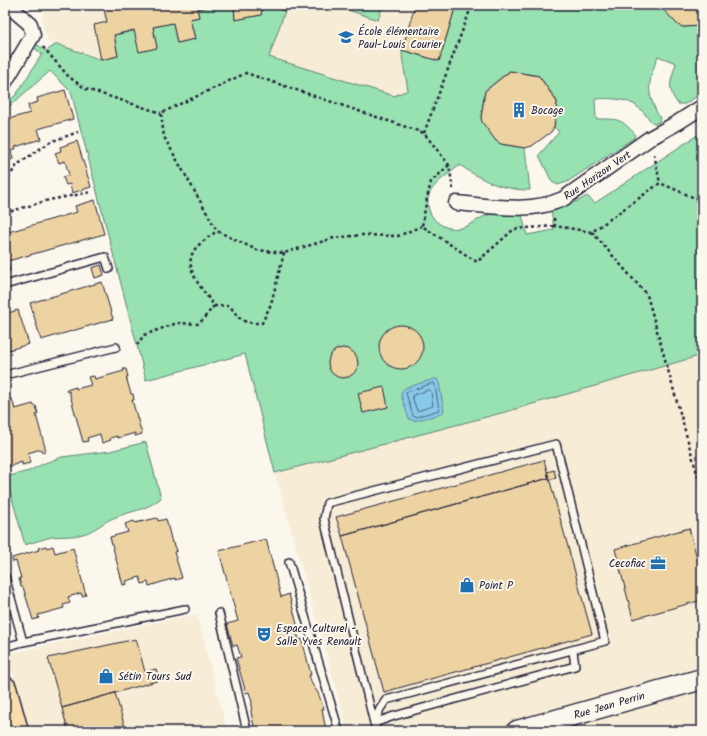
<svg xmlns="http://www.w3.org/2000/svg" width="707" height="736" font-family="Kalam,sans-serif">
  <rect width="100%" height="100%" fill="#fbf7ec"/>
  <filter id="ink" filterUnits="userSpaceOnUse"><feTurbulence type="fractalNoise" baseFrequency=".025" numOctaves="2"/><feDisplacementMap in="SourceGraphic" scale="8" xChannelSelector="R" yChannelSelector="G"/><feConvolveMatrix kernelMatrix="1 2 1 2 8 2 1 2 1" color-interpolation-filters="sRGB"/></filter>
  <g filter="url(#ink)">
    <path fill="#f7ecd6" d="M44,5H456L420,126L85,82L53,49L49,42L45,33L42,21Z
      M702,355V731H348L275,473L505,412Z
      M197,614L227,731H30L7,654Z"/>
    <path fill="#98e1b1" stroke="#5d8276" d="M215,5H234L235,20L261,15L263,5L285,11L269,57L394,96L408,90C406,76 402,64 402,50L439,61L456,5H659L683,27L702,26V93L685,104H678C666,88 671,81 676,63L658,56C648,83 645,92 660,118L659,122L654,124C649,120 645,113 639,108C628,98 609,98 595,99L596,119C619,119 620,118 635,134L634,138L567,182L558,185L552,182L539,155L559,132L554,127L557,102L556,99L539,76L510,71L508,72L485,91L481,118L501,144L525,148L530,190C503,190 482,181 460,165C446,177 422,188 429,210C435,227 454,233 469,225C477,221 482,216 491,214C501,212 513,214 522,215L527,235L554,230L551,208L578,201L587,196L595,203L702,132V355L505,412L275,473L245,354L146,380L71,92L50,71L5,110V103L16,95L42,54L33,47L35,43L46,51L57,44L101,60L118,56L114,35L173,23L177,43L195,39L190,19L199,17L197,9Z
      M333,5H383L378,20Z
      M146,442L161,498C145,511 134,510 116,517C104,521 95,531 83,534C73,537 62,536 52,537C43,539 34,542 25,545L6,477L29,471L45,463L62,457L110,451Z"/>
    <path fill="#87c9e8" stroke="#5f86a3" d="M434,379H437L439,383L444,411L441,414L414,421L409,419L401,395L402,391L405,388Z"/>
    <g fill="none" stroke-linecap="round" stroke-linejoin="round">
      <path stroke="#4a6580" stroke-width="1" d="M434,383L435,385L439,410L416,417L413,416L406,393Z
        M429,390L431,391L433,406L417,411L412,396Z"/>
    </g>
    <path fill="#eed3a2" stroke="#22223b" d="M103,5H178L179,7L188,5H215L197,9L199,17L190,19L195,39L177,43L173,23L153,27L157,48L139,52L134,30L114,35L118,56L101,60L94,25L107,22Z
      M234,5H263L261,15L235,20Z
      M266,5H286L285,11Z
      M415,5H456L439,61L402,50Z
      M659,5H702V26L683,27L678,25Z
      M510,71L539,76L557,102L554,127L551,132L532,146L525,148L501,144L496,141L482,122L481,118L485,91Z
      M65,90L73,119L38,129L41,139L15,147L16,149L11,151L13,159L5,161V126L9,125L8,119L30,113L28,105L38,102L37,98Z
      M77,141L91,187L72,193L70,184L66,185L63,177L69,175L65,161L59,163L55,153L61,151L60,147Z
      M95,200L104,234L8,261L10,271L5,272V233L77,212L75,206Z
      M101,265L104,275L95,278L92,268Z
      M102,282L113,319L41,340L30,303Z
      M18,310L29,344L5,351V314Z
      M379 347a22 22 0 1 1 44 0a22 22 0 1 1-44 0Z
      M328 363a15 15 0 1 1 30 0a15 15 0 1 1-30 0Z
      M123,369H126L128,377H126L131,394H133L134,400H132L142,434L135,436V433L118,438L117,436L110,438L111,440L102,443L100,434L87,438L88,441L83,442L69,391L67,392L66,390L76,387V389L91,385L88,377L94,376L95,379L124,371Z
      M384,387L388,407L363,413L358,393Z
      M12,399L15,409L33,404L34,406H36L38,414L36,415L46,451L42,452L41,449L28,453L30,463L22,465V462L5,468V401Z
      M544,460L549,478L342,536L336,517Z
      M554,470L556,478L549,480L547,472Z
      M549,478L592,634L384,692L342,536Z
      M157,518L158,521L166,519L172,543H174L177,551L174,552L182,578L175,580V578L149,586L148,582L142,584L140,577L126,581L127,584L123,585L110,537L128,532L125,524L134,521L135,523Z
      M689,528L702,577V600L633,619L615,549Z
      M266,539L281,597L289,594L298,628H296L299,640L302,639L311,675H309L312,684L318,693L324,709H322L326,731H255L251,712L252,702L249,692L246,693L236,658L241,657L237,645L233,646L227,624L238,621L219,551Z
      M46,546L47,548L53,546L55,553L73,548L86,595L82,596L81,593L68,597L70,603L63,605L64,608L38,615L39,618L33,620L23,587H21L19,578H21L16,561L13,562L12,558L39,550L38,548Z
      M136,639L145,672L156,669L160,680L62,708L48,658Z
      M115,693L126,731H68L62,708Z
      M702,726V731H685Z"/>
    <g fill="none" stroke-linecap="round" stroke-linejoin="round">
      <g stroke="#22223b" stroke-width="10">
        <path id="lane" d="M5,285L105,257L109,269
          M5,375L116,347
          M289,562L339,731
          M5,576L23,642L5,647
          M219,613L247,731
          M23,642L185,609
          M377,731L374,723L324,519L327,503L556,444L605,641L386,700L380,709L374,723L394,716L575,666L573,651"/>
      </g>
      <g stroke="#22223b" stroke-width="17">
        <path id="street" d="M5,82L33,35L30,24L10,7
          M456,203C492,206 529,214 563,199L650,138L677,123L702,107"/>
      </g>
      <g stroke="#22223b" stroke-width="23">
        <path id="secondary" d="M517,731L702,679"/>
      </g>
      <g stroke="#22223b" stroke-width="25">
        <path id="primary" d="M5,688L17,731"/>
      </g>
      <path stroke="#22223b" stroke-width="2.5" stroke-dasharray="3 3" stroke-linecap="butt" d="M43,47L69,77L86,89L161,113
        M424,133L472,5
        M654,154L660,183
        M449,165L431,182L427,198L422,226L477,262L514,229L555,226
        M5,183L17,165L34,153L50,142L78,132
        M5,213L49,200L92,192
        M554,218L555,226L592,232L660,183L702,201
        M422,226L398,236L361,235L334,238L284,253L257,250L217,231L164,137L161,113L246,73L424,133L449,165L453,189
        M592,232L647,295L702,491
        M214,306H230C241,322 243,323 262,323L271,304L284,253
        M137,345L144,335L177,323L199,324L214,306C204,290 181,268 195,249C201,242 210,236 217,231"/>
      <use href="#lane" stroke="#fbf7ec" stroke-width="7"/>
      <use href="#street" stroke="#fbf7ec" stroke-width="14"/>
      <use href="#secondary" stroke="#fbf7ec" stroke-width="20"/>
      <use href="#primary" stroke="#faddab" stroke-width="22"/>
    </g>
  </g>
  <defs>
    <g id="school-bare" transform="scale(1.2)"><path d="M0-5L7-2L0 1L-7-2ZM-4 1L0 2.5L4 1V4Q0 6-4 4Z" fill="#1f6fb2" stroke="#fbf7ec" stroke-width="2.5" paint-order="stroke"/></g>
    <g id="building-bare" transform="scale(1.2)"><path d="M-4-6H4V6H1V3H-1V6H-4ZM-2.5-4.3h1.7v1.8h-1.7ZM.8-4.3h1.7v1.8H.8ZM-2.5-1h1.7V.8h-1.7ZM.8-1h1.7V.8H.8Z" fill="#1f6fb2" stroke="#fbf7ec" stroke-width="2.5" paint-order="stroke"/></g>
    <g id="office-bare" transform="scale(1.2)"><path d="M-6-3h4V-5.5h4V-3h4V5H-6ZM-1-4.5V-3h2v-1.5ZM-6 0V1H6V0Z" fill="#1f6fb2" stroke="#fbf7ec" stroke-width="2.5" paint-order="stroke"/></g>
    <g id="shop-bare" transform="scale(1.2)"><path d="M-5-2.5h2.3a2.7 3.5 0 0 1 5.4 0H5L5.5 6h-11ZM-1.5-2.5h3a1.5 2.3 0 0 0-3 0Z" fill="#1f6fb2" stroke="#fbf7ec" stroke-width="2.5" paint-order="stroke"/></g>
    <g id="theatre-bare" transform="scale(1.2)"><path d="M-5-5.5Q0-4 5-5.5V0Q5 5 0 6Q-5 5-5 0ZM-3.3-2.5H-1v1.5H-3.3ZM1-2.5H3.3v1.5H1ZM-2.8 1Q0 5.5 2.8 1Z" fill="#1f6fb2" stroke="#fbf7ec" stroke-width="2.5" paint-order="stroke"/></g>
  </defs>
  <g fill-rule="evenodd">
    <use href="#school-bare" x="346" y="37"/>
    <use href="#building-bare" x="519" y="110"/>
    <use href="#office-bare" x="658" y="563"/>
    <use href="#shop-bare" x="467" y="585"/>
    <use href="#theatre-bare" x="264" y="634"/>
    <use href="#shop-bare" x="106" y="676"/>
  </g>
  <g text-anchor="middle" stroke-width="4" stroke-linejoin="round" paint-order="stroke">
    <g font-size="11" fill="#22223b" stroke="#fbf7ec" text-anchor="start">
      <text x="358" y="35">École élémentaire<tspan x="358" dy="13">Paul-Louis Courier</tspan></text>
      <text x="531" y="114">Bocage</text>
      <text x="646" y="567" text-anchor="end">Cecofiac</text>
      <text x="479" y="589">Point P</text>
      <text x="276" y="632">Espace Culturel -<tspan x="276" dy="13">Salle Yves Renault</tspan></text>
      <text x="118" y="680">Sétin Tours Sud</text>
    </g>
    <g font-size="11" fill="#22223b" stroke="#fbf7ec">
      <text transform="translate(597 175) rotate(-34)" y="4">Rue Horizon Vert</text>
      <text transform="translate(609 705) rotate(-16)" y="4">Rue Jean Perrin</text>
    </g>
  </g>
  <rect width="707" height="736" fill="none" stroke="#fbf7ec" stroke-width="20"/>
  <rect x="10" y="10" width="687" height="716" fill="none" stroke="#22223b" stroke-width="1.5" filter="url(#ink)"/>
</svg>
